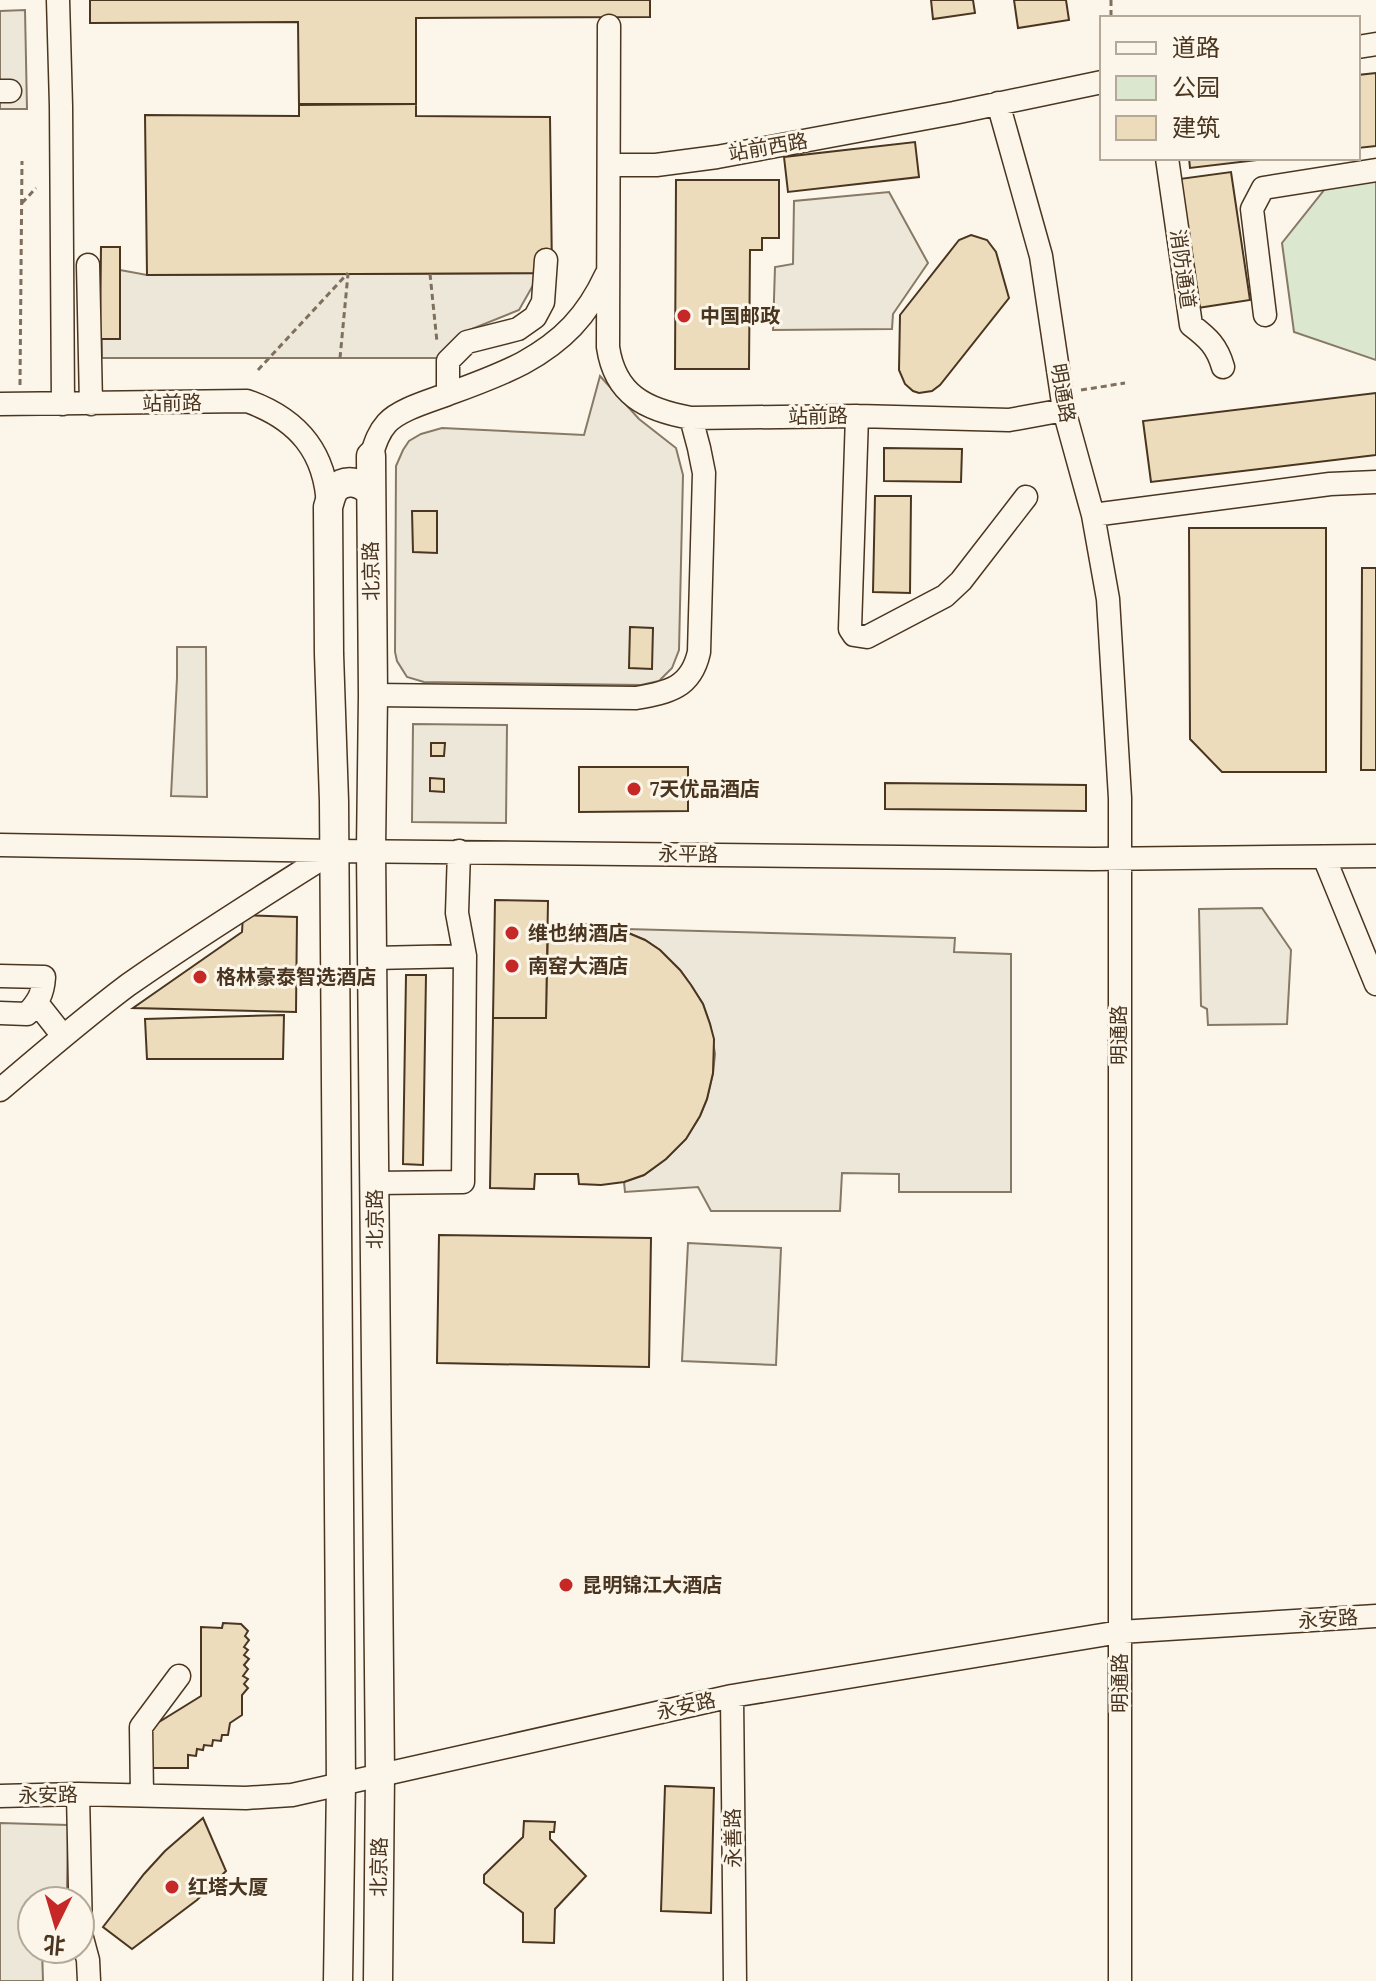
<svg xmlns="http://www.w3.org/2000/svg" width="1376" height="1981" font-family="Lora,'Noto Sans SC',serif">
  <rect width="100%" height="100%" fill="#fbf6e9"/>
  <path fill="#dce7d0" stroke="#887966" stroke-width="2" d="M1376,181V360L1294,332L1282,243L1325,189Z"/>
  <path fill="#ede7d9" stroke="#887966" stroke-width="2" d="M25,10L27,109H0V11Z
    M889,192L928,263L893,314L892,329L773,330L775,267L793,264L794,201Z
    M101,270H120L147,275L552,273L536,280L519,310L469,330L438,358H102Z
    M600,376L639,419L676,448L683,475L679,650L672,668L659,681L641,685L424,682L407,677L397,661L395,652L396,466L403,450L409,441L421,434L442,428L584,435Z
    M177,647H206L207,797L171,796L177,678Z
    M413,724L507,725L506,823L412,822Z
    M1262,908L1291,950L1287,1024L1208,1025L1207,1009L1201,1006L1199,909Z
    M626,929L955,938L954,952L1011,954V1192H899V1174L842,1173L840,1211H711L698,1187L625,1192L624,1182L644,1175L666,1159L686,1139L700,1116L707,1099L713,1073L715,1054L710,1024L703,1004L691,985L680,970L660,950L645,940L626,932Z
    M688,1243L781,1248L776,1365L682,1361Z
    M0,1823L68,1825L67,1889L56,1901H32V1949H42L43,1981H0Z"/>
  <path fill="#ecdcbc" stroke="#4a3520" stroke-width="2" d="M90,0H650V17L416,18V104L299,105L298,22L90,23Z
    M931,0H973L975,13L933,19Z
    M1014,0H1066L1069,20L1018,28Z
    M1376,73V146L1358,148V75Z
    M299,104H416V116L550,117L552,273L147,275L145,115L299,116Z
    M915,142L919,177L788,192L784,157Z
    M1189,158H1274L1190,168Z
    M1231,172L1250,300L1191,309L1172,180Z
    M676,180H779V238H762V250H750L749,369H675Z
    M971,235L987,240L996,252L1009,298L940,385L932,391L919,393L913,391L905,384L899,370L900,315L959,240Z
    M101,247H120V339H100Z
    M1376,393V455L1151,482L1143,421Z
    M884,448L962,449L961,482L884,481Z
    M875,496H911L910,593L873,592Z
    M412,511H437V553L413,552Z
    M1189,528H1326V772H1222L1190,739Z
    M1362,568H1376V770H1361Z
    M630,627L653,628L652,669L629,668Z
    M431,743H445L444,756H431Z
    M579,767H688V811L579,812Z
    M430,778L444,779V792L430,791Z
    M885,783L1086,785V811L885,809Z
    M495,900L548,901L546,1018H493Z
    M243,915L297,917L296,1012L133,1008L242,932Z
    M582,924L606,927L626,932L645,940L660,950L680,970L691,985L703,1004L710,1024L714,1039L713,1073L707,1099L700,1116L686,1139L666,1159L644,1175L624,1182L601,1185L579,1184L578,1174H535L534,1189L490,1188L493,1018H546L548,927Z
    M406,975H426L423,1165L403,1164Z
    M284,1015L283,1059H147L145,1019Z
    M439,1235L651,1238L649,1367L437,1363Z
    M223,1623L241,1624L248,1631L245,1636L249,1640L244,1647L248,1650L244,1655L249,1659L244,1665L248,1669L243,1676L248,1679L244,1684L248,1688L242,1695V1715L230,1723L228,1735H222L221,1741L213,1740L212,1746L204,1745L203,1750L197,1749L196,1756L188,1755V1768H151V1727L201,1696V1627L222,1628Z
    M665,1786L714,1788L711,1913L661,1911Z
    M203,1818L226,1871L197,1900L132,1949L103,1927L144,1874L165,1851Z
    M524,1821L555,1822L554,1832H550V1839L586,1876L555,1909L554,1943L523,1942V1913L484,1883V1875L523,1837Z"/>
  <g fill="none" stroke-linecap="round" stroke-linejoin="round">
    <g stroke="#4a3520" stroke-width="25">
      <path id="minor" d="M58,0L61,106L63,404
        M609,26L608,347C615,395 646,410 691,418L857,416L1009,420L1064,410
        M1358,47L1376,44
        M0,91H10
        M998,103L1041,256L1064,410L1093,515L1108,599L1120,798V1981
        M1167,158L1191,325C1208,338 1217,346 1223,367
        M610,165H656L717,157L954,113L1102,82
        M88,265L91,404
        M1265,315L1252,209L1263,188L1376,170
        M448,394V361L467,342L518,329L535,317L543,302L546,260
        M0,404L247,401C298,419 326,452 328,507
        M857,416L850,629L854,635L867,637L945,596L961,581L1026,497
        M371,456C375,444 378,433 387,423C400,409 430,401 448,394C473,385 500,375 523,363C563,341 587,316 606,275
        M1093,515L1330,484L1376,482
        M373,695L636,698C669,692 691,688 699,652L704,473L699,448L691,418
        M0,845L334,851L1093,859L1376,856
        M459,851L457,913L465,956
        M1324,857L1376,984
        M373,958L465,956L463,1182L374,1183
        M0,976L44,977C43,994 38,1002 27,1014L0,1013
        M37,1003L63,1036
        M0,1090C42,1054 84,1018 128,985C195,938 264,895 334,851
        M732,1696L735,1981
        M78,1794L81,1934L88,1960L89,1981
        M142,1795L141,1727L179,1676
        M0,1796L78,1794L246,1798L292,1795L732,1696L1120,1632L1376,1616"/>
    </g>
    <g stroke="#4a3520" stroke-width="31">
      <path id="major" d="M371,456L373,695L371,850L380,1774L378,1981
        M338,1981L341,1784L334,801L329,654L328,507C330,501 331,494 335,489C345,478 362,482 370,492"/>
    </g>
    <path stroke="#7f6f5c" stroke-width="3" stroke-dasharray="6 4" stroke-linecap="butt" d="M1111,0V18
      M22,203L36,188
      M430,274L437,342
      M340,358L348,274
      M258,370L348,273
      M20,385L22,161
      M1081,390L1125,383"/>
    <use href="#minor" stroke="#fbf6e9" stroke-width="22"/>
    <use href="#major" stroke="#fbf6e9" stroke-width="28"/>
  </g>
  <g fill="#c62828" stroke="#fbf6e9" stroke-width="3">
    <circle cx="684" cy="316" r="8"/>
    <circle cx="634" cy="789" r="8"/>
    <circle cx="512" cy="933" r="8"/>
    <circle cx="512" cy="966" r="8"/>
    <circle cx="200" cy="977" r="8"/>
    <circle cx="566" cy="1585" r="8"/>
    <circle cx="172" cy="1887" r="8"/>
  </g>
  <g text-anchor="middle" stroke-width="6" stroke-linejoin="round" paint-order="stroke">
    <g font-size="20" fill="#4a3520" stroke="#fbf6e9">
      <text transform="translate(768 147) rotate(-10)" y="7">站前西路</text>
      <text transform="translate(1183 269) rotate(82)" y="7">消防通道</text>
      <text transform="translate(1063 393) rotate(80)" y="7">明通路</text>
      <text transform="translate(172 403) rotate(-1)" y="7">站前路</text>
      <text transform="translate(818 416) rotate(-1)" y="7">站前路</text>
      <text transform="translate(371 571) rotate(-91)" y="7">北京路</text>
      <text transform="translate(688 854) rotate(1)" y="7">永平路</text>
      <text transform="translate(1119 1035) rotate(-90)" y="7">明通路</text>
      <text transform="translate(375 1219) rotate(-90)" y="7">北京路</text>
      <text transform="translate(1328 1619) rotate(-4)" y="7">永安路</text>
      <text transform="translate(1120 1683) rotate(-90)" y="7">明通路</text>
      <text transform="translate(686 1706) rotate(-13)" y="7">永安路</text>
      <text transform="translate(48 1795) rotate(-1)" y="7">永安路</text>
      <text transform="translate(733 1838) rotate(-91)" y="7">永善路</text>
      <text transform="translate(379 1867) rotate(-89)" y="7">北京路</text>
    </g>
    <g font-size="20" font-weight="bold" fill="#4a3520" stroke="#fbf6e9" text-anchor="start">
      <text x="700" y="323">中国邮政</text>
      <text x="650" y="796">7天优品酒店</text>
      <text x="528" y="940">维也纳酒店</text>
      <text x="528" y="973">南窑大酒店</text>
      <text x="216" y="984">格林豪泰智选酒店</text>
      <text x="582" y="1592">昆明锦江大酒店</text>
      <text x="188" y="1894">红塔大厦</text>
    </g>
  </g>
  <rect x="1100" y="16" width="260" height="144" fill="#fbf6e9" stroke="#b4a999" stroke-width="2"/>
  <rect x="1116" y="42" width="40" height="12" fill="#fbf6e9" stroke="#b4a999" stroke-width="2"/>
  <text x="1172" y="56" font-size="24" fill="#4a3520">道路</text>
  <rect x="1116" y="76" width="40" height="24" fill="#dce7d0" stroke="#b4a999" stroke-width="2"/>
  <text x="1172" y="96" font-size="24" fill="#4a3520">公园</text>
  <rect x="1116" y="116" width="40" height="24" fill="#ecdcbc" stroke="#b4a999" stroke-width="2"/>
  <text x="1172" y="136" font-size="24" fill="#4a3520">建筑</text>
  <g transform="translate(56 1925) rotate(185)"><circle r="38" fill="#fbf6e9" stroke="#b4a999" stroke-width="2"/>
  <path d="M0-6L14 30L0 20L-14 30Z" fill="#c62828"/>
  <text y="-12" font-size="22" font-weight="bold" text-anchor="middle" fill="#4a3520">北</text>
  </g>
</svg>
